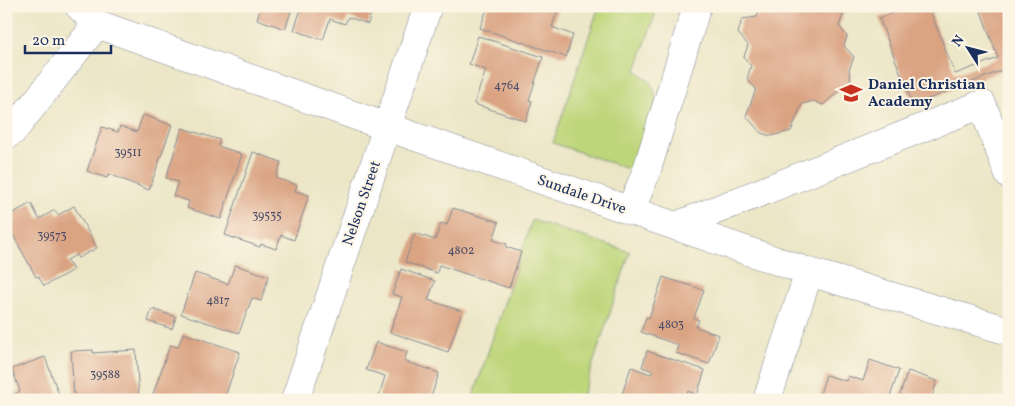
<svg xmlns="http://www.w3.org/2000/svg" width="1015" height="406" font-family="Vollkorn,serif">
  <rect width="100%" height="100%" fill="#fcf5e5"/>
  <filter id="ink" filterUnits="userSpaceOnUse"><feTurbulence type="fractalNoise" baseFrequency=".02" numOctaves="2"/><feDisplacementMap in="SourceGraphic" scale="10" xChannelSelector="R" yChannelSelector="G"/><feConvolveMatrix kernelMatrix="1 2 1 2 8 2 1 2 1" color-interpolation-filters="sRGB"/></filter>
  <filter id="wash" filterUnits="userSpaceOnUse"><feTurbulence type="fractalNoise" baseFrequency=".0096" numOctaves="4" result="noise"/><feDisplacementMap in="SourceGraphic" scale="20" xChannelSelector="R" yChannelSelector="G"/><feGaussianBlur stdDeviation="1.12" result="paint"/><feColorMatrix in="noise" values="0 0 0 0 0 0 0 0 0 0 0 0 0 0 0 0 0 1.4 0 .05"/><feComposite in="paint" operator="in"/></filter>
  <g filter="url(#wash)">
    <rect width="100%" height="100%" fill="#ece6c7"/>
    <path fill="#bed67a" stroke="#6c826c" d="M599,6H658L636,70C645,77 652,82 655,93C660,110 637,153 631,170L553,143Z
      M532,220L630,252L581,400H472Z"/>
    <g id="blocks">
      <path fill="#daa382" d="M261,6H293L285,29L257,19Z
        M302,6H373L368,24L348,17L345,24L330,19L323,40L294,30Z
        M488,6H559L552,27L573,35L566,57L480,28Z
        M763,6H840L844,12L839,26L847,36L844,46L854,57L849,70L851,80L823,105L814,101L802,104L791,131L771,136L761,133L746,116L756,89L747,79L751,66L744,57L748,45L738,33L742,19L757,17L760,7Z
        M911,6H947L931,13L955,74L998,58L979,6H1009V86L1003,70L913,105L879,18Z
        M478,36L543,57L529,100L532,101L526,121L474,104L486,70L469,64Z
        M143,115L172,125L149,190L109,174L107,178L87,171L102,127L118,132L120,126L137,132Z
        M182,128L220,140L218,146L242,154L221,219L187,208L189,201L173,196L178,182L166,178Z
        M253,152L281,162L276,178L297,185L295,191L309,195L294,240L281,235L276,249L261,244L260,247L225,235Z
        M31,203L39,219L55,210L58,215L74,206L97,248L78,258L76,255L67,260L73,270L44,286L38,276L36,277L6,222V217Z
        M453,208L499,222L493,240L507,244L506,247L521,252L509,288L439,265L437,273L405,262L415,233L435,240L441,223L447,225Z
        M235,265L269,276L261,301L252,298L239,333L181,314L195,273L228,284Z
        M401,269L435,281L428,300L462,311L448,352L390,332L402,297L392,294Z
        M663,277L704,290L694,318L699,320L696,327L719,335L709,364L676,353L678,345L641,332L646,317L649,318Z
        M152,309L176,317L172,329L148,321Z
        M183,333L240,352L224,400H151L170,345L178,347Z
        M376,342L407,352L404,361L439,373L430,400H386L379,396L385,376L366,370Z
        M93,350V353L136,350L139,400H90V396L74,397L71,351Z
        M647,351L705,370L697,395L688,391L685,400H620L631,367L651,374L653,371L642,367Z
        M45,357L61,400H7L20,391L12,369Z
        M870,360L899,370L889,400H818L826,375L846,381L848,376L863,381Z
        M908,371L937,381L932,397L939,400H898Z"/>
    </g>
  </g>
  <g filter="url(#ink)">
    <use href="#blocks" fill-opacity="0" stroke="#848a92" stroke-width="1"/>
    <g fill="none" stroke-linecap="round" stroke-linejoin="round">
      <g stroke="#848a92" stroke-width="29">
        <path id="minor" d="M79,6L97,24L387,127L809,272L1009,331
          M6,135L13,131L97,24
          M630,211L646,173L697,6
          M676,226L982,104L1009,175
          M295,400L428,6
          M767,400L809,272"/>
      </g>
      <use href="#minor" stroke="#fff" stroke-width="28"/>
    </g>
  </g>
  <defs>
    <g id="school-bare" transform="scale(1.725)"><path d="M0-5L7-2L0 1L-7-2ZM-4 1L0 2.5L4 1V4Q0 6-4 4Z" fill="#c8321e" stroke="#fcf5e5" stroke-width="2.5" paint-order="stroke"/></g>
  </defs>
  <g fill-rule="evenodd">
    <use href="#school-bare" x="851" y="93"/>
  </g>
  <g text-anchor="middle" stroke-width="4" stroke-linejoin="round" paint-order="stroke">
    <g font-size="12" fill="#4b4c67">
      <text x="507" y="89">4764</text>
      <text x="128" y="156">39511</text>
      <text x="267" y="219">39535</text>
      <text x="52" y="239">39573</text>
      <text x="461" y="254">4802</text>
      <text x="218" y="304">4817</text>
      <text x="671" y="328">4803</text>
      <text x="105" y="378">39588</text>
    </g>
    <g font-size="15" font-weight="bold" fill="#1b2f5e" stroke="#fcf5e5" text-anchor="start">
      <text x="868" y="89">Daniel Christian<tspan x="868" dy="17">Academy</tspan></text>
    </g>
    <g font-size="15" fill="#1b2f5e" stroke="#fcf5e5">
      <text transform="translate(582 194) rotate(19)" y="5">Sundale Drive</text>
      <text transform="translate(361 203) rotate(-71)" y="5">Nelson Street</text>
    </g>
  </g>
  <rect width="1015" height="406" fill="none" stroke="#fcf5e5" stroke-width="25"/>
  <g transform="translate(968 48) rotate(306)" stroke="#fcf5e5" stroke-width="4" paint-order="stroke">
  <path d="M0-4L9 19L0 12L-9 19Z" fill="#1b2f5e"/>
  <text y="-8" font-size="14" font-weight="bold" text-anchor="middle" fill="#1b2f5e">N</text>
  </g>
  <path d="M25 45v8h86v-8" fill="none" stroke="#1b2f5e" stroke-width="2.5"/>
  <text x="32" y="45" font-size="15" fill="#1b2f5e" stroke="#fcf5e5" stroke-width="4" paint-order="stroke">20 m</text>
</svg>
